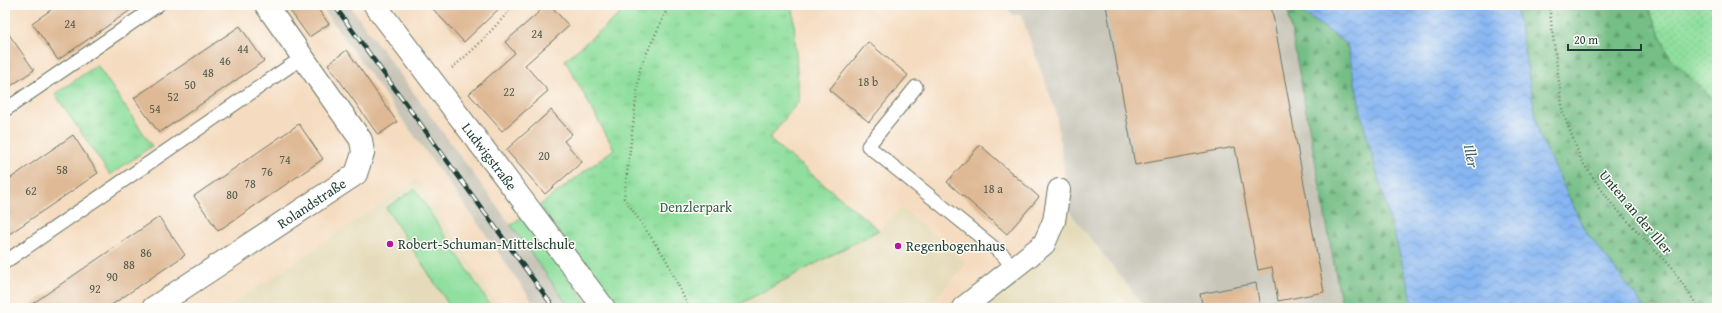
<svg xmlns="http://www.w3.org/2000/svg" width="1722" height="313" font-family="'Gentium Book Plus',serif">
  <defs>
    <pattern id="forest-firs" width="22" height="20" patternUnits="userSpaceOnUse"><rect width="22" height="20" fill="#74be85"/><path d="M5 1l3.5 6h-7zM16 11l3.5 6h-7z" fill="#5f9c6e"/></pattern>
    <pattern id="park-tufts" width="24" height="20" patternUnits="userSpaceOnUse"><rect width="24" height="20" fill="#90df9e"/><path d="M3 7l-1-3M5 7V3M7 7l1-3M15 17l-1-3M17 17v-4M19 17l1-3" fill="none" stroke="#7cc089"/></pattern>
    <pattern id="garden-dots" width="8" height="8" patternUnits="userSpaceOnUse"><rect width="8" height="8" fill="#90df9e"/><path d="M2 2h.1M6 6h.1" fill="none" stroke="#7cc089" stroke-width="1.8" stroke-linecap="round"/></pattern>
    <pattern id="water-waves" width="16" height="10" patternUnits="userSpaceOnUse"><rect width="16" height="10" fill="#87b6f2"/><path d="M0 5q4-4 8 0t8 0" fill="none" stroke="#6e95c5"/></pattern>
  </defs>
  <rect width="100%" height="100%" fill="#fdfcf7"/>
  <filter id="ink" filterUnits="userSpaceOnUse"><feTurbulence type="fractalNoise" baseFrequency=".025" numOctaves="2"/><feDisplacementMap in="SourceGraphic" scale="8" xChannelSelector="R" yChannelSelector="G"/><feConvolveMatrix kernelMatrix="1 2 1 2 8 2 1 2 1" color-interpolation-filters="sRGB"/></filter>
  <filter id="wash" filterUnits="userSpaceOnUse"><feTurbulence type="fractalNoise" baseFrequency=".012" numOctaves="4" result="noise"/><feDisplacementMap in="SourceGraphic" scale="16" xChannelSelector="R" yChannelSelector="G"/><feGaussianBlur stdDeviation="0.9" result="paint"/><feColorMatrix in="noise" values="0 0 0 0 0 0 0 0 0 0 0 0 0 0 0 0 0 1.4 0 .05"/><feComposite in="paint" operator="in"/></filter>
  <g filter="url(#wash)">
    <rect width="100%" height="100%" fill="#f5dcc0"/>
    <path fill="#e5dbba" d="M417,179L499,308H227Z
      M1065,206L1145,308H975Z
      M902,208L967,263L927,308H732L879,230Z"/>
    <path fill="#c7c5b8" d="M320,5H349L511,225L570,308H537L491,242Z
      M1005,5H1296L1298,9L1288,12L1342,308H1145L1065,206L1067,190L1056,112L1021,15H1013Z"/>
    <path fill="#90df9e" stroke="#588e69" d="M415,189L492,308H451L386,208Z
      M523,216L591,308H570L511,225Z"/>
    <path fill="url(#forest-firs)" stroke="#4a7e5c" d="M1516,5H1647L1671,59L1717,102V308H1645L1584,229L1539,134Z
      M1298,9L1347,44L1364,126L1411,295L1412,308H1342L1288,12Z"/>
    <path fill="url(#park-tufts)" stroke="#588e69" d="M631,5H793L799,101L769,139L879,230L732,308H616L539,206L614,149L565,60Z
      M97,65L152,146L110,175L55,94Z"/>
    <path fill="url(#garden-dots)" stroke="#588e69" d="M1647,5H1717V102L1671,59Z"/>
    <path fill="url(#water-waves)" stroke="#537a93" d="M1296,5H1516L1539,134L1584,229L1645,308H1412L1411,295L1364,126L1347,44L1298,9Z"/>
    <g id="blocks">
      <path fill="#dfb995" d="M58,5H138L58,60L32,23Z
        M286,5H315L329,24L309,37Z
        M429,5H503L464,42Z
        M547,5H550L569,26L525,65L548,91L502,131L469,94L515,53L505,42Z
        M1106,5H1271L1324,292L1278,301L1272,267L1258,270L1235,147L1135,165Z
        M240,26L264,61L159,133L134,98Z
        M8,33L34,70L5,90V35Z
        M868,42L908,75L869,122L829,90Z
        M347,50L397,122L378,135L328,64Z
        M551,110L572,134L564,141L582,162L545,194L506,150Z
        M299,124L323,159L218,231L194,196Z
        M73,135L98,173L5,237V182Z
        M980,145L1039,197L1007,234L947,182Z
        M159,217L185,255L107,308H26Z
        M1256,283L1260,308H1203L1200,294Z"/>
    </g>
  </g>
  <g filter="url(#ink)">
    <use href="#blocks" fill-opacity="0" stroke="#6a7565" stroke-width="1"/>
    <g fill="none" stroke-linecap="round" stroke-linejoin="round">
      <g stroke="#6a7565" stroke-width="15">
        <path id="service" d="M916,87L868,146L1003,255L1013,268
          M5,110L158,5
          M5,262L303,57"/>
      </g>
      <g stroke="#6a7565" stroke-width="24">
        <g id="minor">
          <path id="s1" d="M153,308L356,174L363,153L361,140L266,5"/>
          <path d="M963,308L1044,244L1054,221L1059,190"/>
        </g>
      </g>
      <g stroke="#6a7565" stroke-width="24">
        <g id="tertiary">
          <path id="s2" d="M375,5L604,308"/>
        </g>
      </g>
      <path stroke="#6a7565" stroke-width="2.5" stroke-dasharray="1 3" stroke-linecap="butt" d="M669,5L640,68L624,198L666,259L687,304L686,308
        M1549,5L1563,113L1582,162L1612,204L1673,270L1699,308
        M452,68L475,48L515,5"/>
      <use href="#service" stroke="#fff" stroke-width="13"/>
      <use href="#minor" stroke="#fff" stroke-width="22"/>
      <use href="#tertiary" stroke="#fff" stroke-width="22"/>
      <g stroke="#1f3d34" stroke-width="4.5">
        <path id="rail" d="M334,5L554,308"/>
      </g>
      <use href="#rail" stroke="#fdfcf7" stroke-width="3" stroke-dasharray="9" stroke-linecap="butt"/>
    </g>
  </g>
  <g fill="#b5179e" stroke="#fdfcf7" stroke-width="1.5">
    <circle cx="390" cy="244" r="4"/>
    <circle cx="898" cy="246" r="4"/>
  </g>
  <g text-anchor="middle" stroke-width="3" stroke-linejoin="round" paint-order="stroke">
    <g font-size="12" fill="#4f5c4c">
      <text x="70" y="28">24</text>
      <text x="537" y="38">24</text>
      <text x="243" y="53">44</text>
      <text x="225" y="65">46</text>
      <text x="208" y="77">48</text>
      <text x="868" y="86">18 b</text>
      <text x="190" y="89">50</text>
      <text x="509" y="96">22</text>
      <text x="173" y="101">52</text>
      <text x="155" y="113">54</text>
      <text x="544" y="160">20</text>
      <text x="285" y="164">74</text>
      <text x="62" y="174">58</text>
      <text x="267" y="176">76</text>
      <text x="250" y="188">78</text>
      <text x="993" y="193">18 a</text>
      <text x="31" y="195">62</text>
      <text x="232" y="199">80</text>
      <text x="146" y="257">86</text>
      <text x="129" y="269">88</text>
      <text x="112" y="281">90</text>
      <text x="95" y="293">92</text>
    </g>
    <g font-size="14" fill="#1f3d34" stroke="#fdfcf7">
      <text dy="5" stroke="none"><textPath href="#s2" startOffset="190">Ludwigstraße</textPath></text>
      <text dy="5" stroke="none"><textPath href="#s1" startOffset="190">Rolandstraße</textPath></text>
      <text transform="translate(1636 212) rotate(50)" y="5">Unten an der Iller</text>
    </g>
    <g font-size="14" fill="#365d49" stroke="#fdfcf7">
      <text x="696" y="212">Denzlerpark</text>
    </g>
    <g font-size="14" fill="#1f3d34" stroke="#fdfcf7" text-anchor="start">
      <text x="398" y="249">Robert-Schuman-Mittelschule</text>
      <text x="906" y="251">Regenbogenhaus</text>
    </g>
    <g font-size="15" font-style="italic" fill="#3e616d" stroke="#fdfcf7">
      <text transform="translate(1471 156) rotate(79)" y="5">Iller</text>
    </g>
  </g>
  <rect width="1722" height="313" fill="none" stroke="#fdfcf7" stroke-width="20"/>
  <path d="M1568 44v6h73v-6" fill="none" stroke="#1f3d34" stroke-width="2"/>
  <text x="1574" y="44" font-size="12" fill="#1f3d34" stroke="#fdfcf7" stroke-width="3" paint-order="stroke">20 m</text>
</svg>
